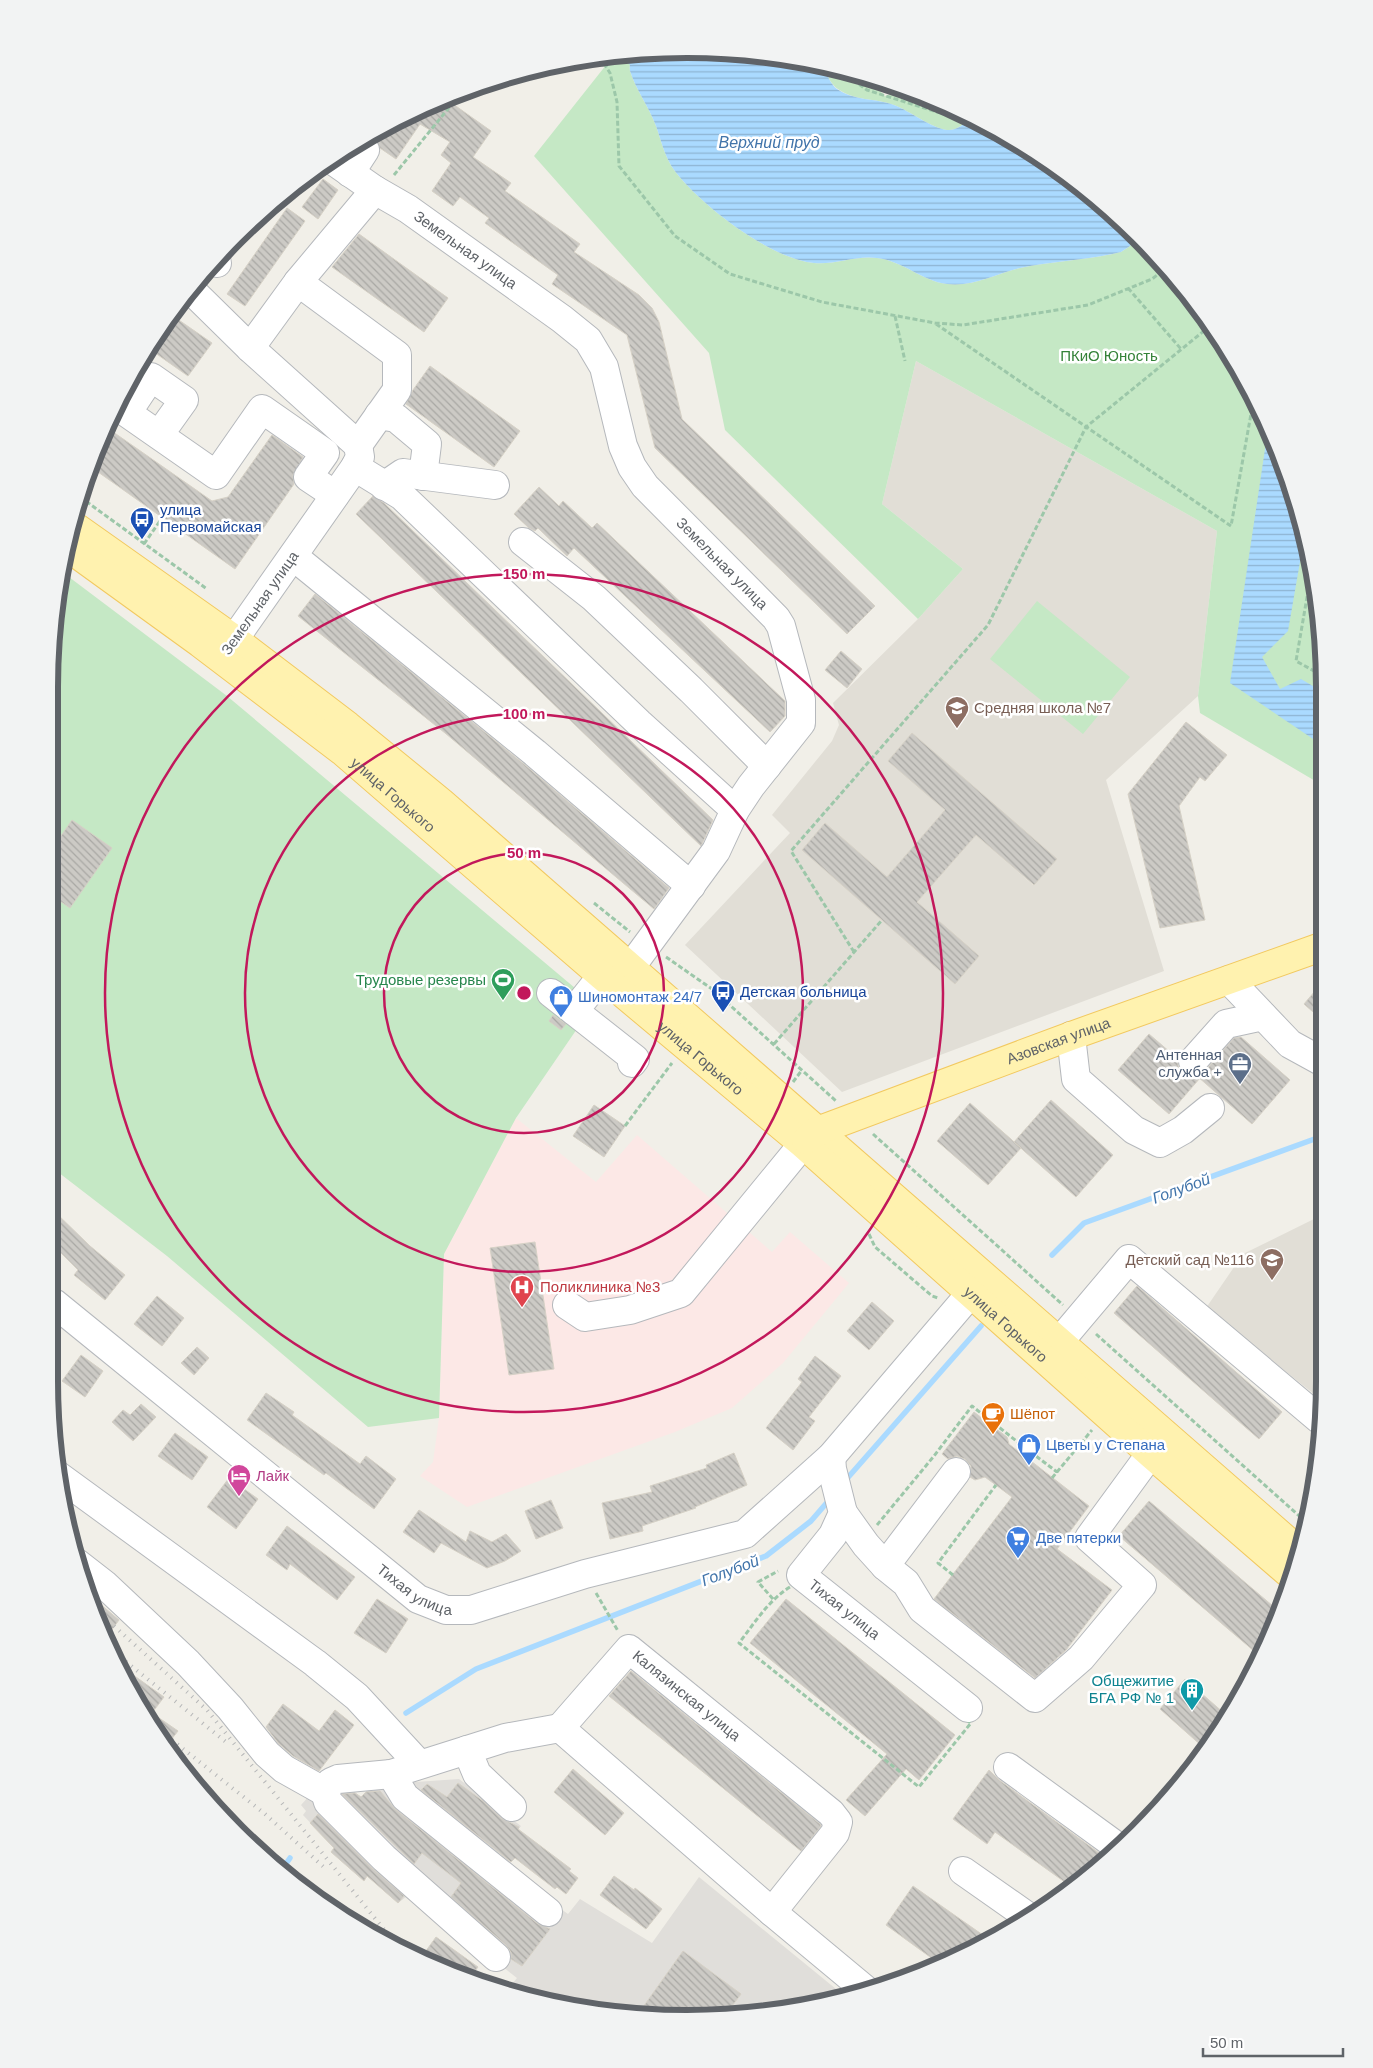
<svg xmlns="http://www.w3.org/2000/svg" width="1373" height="2068" font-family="Helvetica,sans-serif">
  <defs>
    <pattern id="water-rules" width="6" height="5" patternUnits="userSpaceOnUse" patternTransform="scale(1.25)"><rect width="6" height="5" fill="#aadaff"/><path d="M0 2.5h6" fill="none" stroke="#8eb4d2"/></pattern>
    <pattern id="building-back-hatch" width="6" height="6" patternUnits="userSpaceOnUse" patternTransform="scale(1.25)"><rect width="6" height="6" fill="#cccac5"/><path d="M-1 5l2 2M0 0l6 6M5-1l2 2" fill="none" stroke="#a9a8a4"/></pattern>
  </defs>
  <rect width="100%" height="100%" fill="#f1efe8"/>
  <path fill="#e0deda" d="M459,1779L521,1826L505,1845L517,1855L505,1869L568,1914L580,1899L652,1943L699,1877L847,1998L728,2018H645L562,2007L507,1990L517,1978L410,1894L398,1903L367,1876L364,1881L331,1852L334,1848L303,1815L306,1811L301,1805L310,1795L346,1785L361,1797L372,1785Z"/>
  <path fill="#e1ded6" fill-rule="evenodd" d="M916,361L1217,531L1198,696L1106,780L1164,971L842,1092L685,945L790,833L772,815L832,741L839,725L833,703L918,619L963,569L882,504ZM912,733L1057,859L1033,885L976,835L917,902L955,984L802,850L825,823L887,877L945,810L888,761Z
    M1320,1216L1319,1398L1206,1308L1243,1254Z"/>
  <path fill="#fce8e6" d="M516,1118L596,1182L637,1135L772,1252L790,1232L849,1283L783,1363L732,1408L675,1432L467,1507L420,1476L433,1462L439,1418L444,1254Z"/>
  <path fill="#c5e8c5" d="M632,52C631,58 629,66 630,71C636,90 649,107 656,126C661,140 664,154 672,167C697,203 770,259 814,263C835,265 856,255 877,258C903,261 922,281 947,284C974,287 995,274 1020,268C1053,261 1088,260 1121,252L1130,246L1136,237L1193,298L1259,405L1303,522L1323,645L1322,785L1200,713L1198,696L1217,531L916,361L882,504L963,569L918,619L725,430L709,353L534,156L614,55Z
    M823,67L867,77L885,96L905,89L971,118C964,124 956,131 947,130C931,128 910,111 894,105C875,98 854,101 838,89C831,85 827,74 823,67Z
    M61,571L227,696L594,1004L516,1118L444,1254L439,1418L368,1427L167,1256L54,1169V603Z
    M1037,601L1130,677L1083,734L990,659Z"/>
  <path fill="url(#water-rules)" d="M645,50L770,54L823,67C827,74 831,85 837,89C854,101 875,98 894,105C910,111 931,128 947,130C956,131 964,124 971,118L1006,134L1107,207L1136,237L1130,246L1121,252C1088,260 1053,261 1020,268C995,274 974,287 947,284C922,281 903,261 877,258C856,255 835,265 814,263C770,259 697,203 672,167C664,154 661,140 656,126C649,107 636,90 630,71C629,66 631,58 632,52Z
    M1268,429L1303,522L1305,533L1288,631L1262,657L1280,689L1301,679L1323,692L1322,745L1230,683Z"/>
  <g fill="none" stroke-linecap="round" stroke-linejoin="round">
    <path stroke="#aadaff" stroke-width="5.5" d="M618,55L631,62
      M1052,1255L1084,1223L1320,1137
      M844,1482L981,1326
      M406,1713L476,1669L766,1556L811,1521L830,1499
      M281,1871L290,1858"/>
  </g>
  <path fill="url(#building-back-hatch)" stroke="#d6d1c6" d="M446,99L491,131L473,157L511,183L505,191L580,244L574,252L639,295L652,308L659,322L682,419L875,606L847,634L655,448L627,335L552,284L558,275L485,223L489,218L460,197L453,206L432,191L451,163L441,155L450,142L420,124L396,159L380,148L373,134L405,114Z
    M323,179L338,190L318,219L302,207Z
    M287,208L305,221L245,306L227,294Z
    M359,234L448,298L424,332L332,267Z
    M173,316L212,343L188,376L151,350Z
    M430,366L520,431L494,467L406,404L413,390Z
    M106,427L212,501L228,497L272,435L303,457L293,475L294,484L235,569L91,467Z
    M539,487L559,506L563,501L592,528L597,523L785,701V716L770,732L574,548L567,556L538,528L535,531L529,528L514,514Z
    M373,496L384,503L713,820L701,846L356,514Z
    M315,594L525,765L669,888L654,909L445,733L298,616Z
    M841,651L862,669L847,688L825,670Z
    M1186,722L1227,755L1205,781L1200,777L1179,806L1205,920L1160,928L1128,794Z
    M912,733L1057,859L1034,885L976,835L917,902L979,956L955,984L802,850L825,823L887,877L945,810L888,761Z
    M72,820L112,848L70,908L54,897V846Z
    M1321,984V1019L1304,1004Z
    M553,1015L566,1024L561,1030L549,1021Z
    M1149,1034L1178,1059V1066L1183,1073L1200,1078L1169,1114L1118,1070Z
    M1241,1037L1290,1080L1252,1124L1197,1076L1205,1071L1234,1038Z
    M1051,1100L1113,1155L1076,1197L1014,1142Z
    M970,1103L1021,1148L988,1185L937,1141Z
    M594,1105L625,1126L604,1157L573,1136Z
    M54,1211L90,1246L125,1275L105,1300L74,1275L78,1270L54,1246Z
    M535,1242L554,1369L509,1375L490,1248Z
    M1137,1286L1282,1412L1259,1439L1114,1313Z
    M157,1296L184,1318L162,1346L134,1324Z
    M872,1302L894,1321L869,1350L847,1331Z
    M197,1347L209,1358L194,1375L181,1363Z
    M81,1355L103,1371L85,1397L62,1381Z
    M815,1356L841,1376L809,1417L815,1421L793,1450L766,1428L802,1382L798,1379Z
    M266,1393L294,1412L292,1415L360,1464L366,1456L396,1479L374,1509L326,1473L324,1475L247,1420Z
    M141,1404L156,1417L133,1441L112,1422L123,1410L130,1415Z
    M974,1412L1007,1437L1009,1444L1089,1506L1057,1549L1112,1590L1066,1650L1035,1678L934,1599L1012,1497L985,1477L975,1480L970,1477L971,1466L965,1459L957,1456L948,1459L942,1454Z
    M175,1433L208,1457L192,1480L158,1456Z
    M734,1453L747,1485L695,1507L696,1508L642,1526L643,1531L610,1539L602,1503L652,1492L650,1486L707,1468L706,1465Z
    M229,1478L258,1499L236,1529L207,1507Z
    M551,1500L563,1528L536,1539L525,1511Z
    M1149,1501L1280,1612L1261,1657L1119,1536Z
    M419,1510L466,1542L470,1531L492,1542L506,1534L521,1551L505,1561L487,1568L441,1543L434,1553L403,1532Z
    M287,1526L355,1577L337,1600L290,1564L287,1570L266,1555Z
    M86,1592L119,1620L107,1636L89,1600Z
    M377,1599L408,1619L386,1653L354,1633Z
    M786,1599L955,1735L919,1780L906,1769L865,1816L846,1800L887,1754L750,1643Z
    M122,1667L164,1697L152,1713L178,1731L167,1745L156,1736Z
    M631,1671L820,1824L821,1826L801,1851L609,1696Z
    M1185,1679L1225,1714L1203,1747L1160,1709Z
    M283,1704L319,1731L335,1710L354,1725L319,1771L293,1756L278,1743L266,1727Z
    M573,1769L624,1813L605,1835L554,1792Z
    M989,1770L999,1780L1106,1858L1073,1888L995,1832L987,1844L953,1819Z
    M458,1783L483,1801L501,1818L519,1827L518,1829L571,1869L569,1871L578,1878L566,1894L557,1887L555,1889L515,1858L511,1862L421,1790L427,1784L447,1797Z
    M380,1791L395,1809L538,1924L550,1929L522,1966L511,1959V1952L506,1945L451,1897L461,1883L422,1853L414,1864L342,1794L355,1793L361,1797L366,1792Z
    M318,1814L373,1869L404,1896L398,1903L367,1876L364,1881L331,1852L334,1848L310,1823Z
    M614,1876L634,1890L635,1888L662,1909L646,1929L600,1895Z
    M913,1886L990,1940L937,1962L886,1925Z
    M436,1937L478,1967L469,1979L448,1972L423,1955Z
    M683,1951L741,1994L723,2018L636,2017Z"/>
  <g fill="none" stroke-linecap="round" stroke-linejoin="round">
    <g stroke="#b5b8bc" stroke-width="30">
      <g id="minor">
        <path id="s1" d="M332,160L375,190L408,209L562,319L588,340L604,367L623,446L632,467L645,486L776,618L781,626L801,700V723L751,786L735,810L716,851L630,968"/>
        <path d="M350,173L365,150L360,142"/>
        <path d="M214,260L217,263"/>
        <path d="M298,282L397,355V390L358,445"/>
        <path d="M191,290L250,348L358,445L360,457L355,467L221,658"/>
        <path d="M250,348L298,282L375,190"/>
        <path d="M379,415L396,418L427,444L423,476"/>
        <path d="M159,435L184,400L151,377L127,413L216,475L262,409L325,453L308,477L335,495"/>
        <path d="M355,467L402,496L639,723L735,810"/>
        <path d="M384,486L403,473L495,485"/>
        <path d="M523,542L594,598L691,690L767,766"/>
        <path d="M293,556L535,753L691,886"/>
        <path d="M1229,980L1290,1044L1321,1061"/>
        <path d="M551,993L574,1011L602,976"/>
        <path d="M574,1011L635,1059L632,1063"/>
        <path d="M1071,1036L1076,1079L1134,1130L1160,1143L1183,1130L1210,1108"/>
        <path d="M1193,1061L1226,1024L1263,1016"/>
        <path id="s2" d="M54,1303L418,1599L446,1610H471L585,1574L745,1534L831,1457L971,1293"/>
        <path d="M567,1305L585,1317L630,1310L681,1293L803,1144"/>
        <path d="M1059,1342L1129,1259L1319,1419"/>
        <path id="s3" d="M831,1457L832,1469L843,1513L833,1535L801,1575L968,1708"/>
        <path d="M56,1474L315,1663L357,1697L419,1764"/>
        <path d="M843,1513L866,1545L885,1566L906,1583L922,1609L1035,1698L1081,1658L1142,1585L1089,1538L1146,1460L1152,1455"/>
        <path d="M77,1563L104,1584L188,1663L230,1708L267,1754L284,1769L325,1792"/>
        <path d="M885,1566L956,1472"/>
        <path id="s4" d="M560,1728L629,1649L831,1813L838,1822L835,1833L772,1912"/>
        <path d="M560,1728L772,1912L867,1991"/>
        <path d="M467,1750L477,1774L512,1807"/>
        <path d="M1008,1767L1118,1847"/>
        <path d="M391,1774L405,1797L548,1912"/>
        <path d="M963,1871L1030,1918"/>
        <path d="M496,1957L384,1858L328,1802L325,1792L331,1782L338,1779L391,1774L505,1738L560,1728"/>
      </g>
    </g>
    <g stroke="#f2c960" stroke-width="30">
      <g id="major">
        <path d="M70,523L234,639L348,726L441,802L1299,1551"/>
        <path id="s5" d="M66,546L200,643L342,751L602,976L803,1144L1152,1455L1293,1577"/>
        <path id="s6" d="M806,1140L817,1131L1071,1036L1321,947"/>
      </g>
    </g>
    <path stroke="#9cc7a9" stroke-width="3" stroke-dasharray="5 2.5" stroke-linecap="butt" d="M608,56L605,65L610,73L617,102L619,166L675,236L730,274L822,302L935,323L963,325L1088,305L1152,279L1165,269
      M549,66L605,65
      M841,71L867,90L937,112L955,114L958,113
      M394,175L461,93
      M1128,288L1181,349
      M895,316L905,361
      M936,324L1231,526L1254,397
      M80,497L207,589
      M144,544L162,518
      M1311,574L1296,661L1323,676
      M594,903L630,932
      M854,952L791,851L988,625L1086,427L1210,326
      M666,957L712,989L836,1101
      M774,1044L882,920
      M793,1082L802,1070
      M625,1126L672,1063
      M873,1134L1063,1305
      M869,1234L875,1247L932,1296L938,1298
      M1096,1334L1306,1522
      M1020,1453L1024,1447L1057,1472
      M1052,1478L1092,1430
      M877,1525L934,1456L972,1406L1024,1447
      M953,1575L938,1563L996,1485
      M797,1583L971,1723L919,1787L739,1643C756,1621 771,1596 797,1583Z
      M596,1593L618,1631
      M773,1599L758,1582L778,1571"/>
    <use href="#minor" stroke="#fff" stroke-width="28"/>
    <use href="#major" stroke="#fff2af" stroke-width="28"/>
    <path stroke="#b6b7b8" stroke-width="4" stroke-dasharray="1 6" stroke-linecap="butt" d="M114,1626L207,1710L394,1942
      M115,1653L226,1742
      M172,1740L265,1814L327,1870"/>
  </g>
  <g fill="none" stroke="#c2185b" stroke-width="2.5">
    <circle cx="524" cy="993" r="140"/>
    <circle cx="524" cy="993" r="279"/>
    <circle cx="524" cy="993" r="419"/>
  </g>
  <defs>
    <g id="bus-pin" transform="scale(1.25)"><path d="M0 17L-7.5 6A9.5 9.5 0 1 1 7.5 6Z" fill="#1a4fb4" stroke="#fff"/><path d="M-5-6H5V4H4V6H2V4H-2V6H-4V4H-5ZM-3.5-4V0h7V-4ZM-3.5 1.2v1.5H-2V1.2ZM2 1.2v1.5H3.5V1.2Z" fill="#fff"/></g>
    <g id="school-pin" transform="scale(1.25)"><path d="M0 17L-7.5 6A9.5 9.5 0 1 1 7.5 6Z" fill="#8d6e63" stroke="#fff"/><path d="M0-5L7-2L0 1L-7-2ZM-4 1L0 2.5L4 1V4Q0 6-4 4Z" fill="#fff"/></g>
    <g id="stadium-pin" transform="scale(1.25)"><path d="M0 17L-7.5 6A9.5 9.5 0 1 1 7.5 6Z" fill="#2e9e5b" stroke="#fff"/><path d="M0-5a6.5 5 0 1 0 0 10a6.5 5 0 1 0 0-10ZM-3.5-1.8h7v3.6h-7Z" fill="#fff"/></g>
    <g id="shop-pin" transform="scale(1.25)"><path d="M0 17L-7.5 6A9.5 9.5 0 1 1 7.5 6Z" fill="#3f7fe0" stroke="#fff"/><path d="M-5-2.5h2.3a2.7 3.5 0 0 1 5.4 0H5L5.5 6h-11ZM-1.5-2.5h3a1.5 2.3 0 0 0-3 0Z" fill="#fff"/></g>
    <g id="office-pin" transform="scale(1.25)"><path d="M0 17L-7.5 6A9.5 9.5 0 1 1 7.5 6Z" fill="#5c6f8a" stroke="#fff"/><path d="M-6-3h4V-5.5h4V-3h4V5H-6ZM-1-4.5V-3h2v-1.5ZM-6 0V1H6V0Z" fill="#fff"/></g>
    <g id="hospital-pin" transform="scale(1.25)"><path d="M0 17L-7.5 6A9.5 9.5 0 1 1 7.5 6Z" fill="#e0444e" stroke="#fff"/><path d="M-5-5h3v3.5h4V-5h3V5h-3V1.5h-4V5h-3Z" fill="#fff"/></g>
    <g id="cafe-pin" transform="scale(1.25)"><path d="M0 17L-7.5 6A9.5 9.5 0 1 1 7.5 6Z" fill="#e8710a" stroke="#fff"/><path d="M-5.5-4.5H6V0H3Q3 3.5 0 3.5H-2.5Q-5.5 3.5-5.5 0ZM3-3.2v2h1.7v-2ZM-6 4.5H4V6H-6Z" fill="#fff"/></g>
    <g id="hotel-pin" transform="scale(1.25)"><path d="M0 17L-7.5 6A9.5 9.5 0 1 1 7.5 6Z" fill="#d1479c" stroke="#fff"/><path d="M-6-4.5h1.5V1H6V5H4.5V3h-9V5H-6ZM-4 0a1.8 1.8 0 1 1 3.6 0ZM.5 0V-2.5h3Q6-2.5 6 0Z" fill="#fff"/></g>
    <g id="supermarket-pin" transform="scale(1.25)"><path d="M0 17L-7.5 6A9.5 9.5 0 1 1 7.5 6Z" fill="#3f7fe0" stroke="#fff"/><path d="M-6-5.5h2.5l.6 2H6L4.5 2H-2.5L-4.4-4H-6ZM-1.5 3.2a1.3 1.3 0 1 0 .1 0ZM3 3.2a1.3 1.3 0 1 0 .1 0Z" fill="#fff"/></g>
    <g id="building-pin" transform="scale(1.25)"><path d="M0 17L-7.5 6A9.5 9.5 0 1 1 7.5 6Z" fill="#0f9aa8" stroke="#fff"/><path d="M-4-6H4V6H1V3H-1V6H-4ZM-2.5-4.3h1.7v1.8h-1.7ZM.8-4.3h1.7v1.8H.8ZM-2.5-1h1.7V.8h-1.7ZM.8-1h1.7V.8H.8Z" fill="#fff"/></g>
  </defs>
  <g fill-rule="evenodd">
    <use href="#bus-pin" x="142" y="519"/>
    <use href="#school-pin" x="957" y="708"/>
    <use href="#stadium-pin" x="503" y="980"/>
    <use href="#bus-pin" x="723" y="992"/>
    <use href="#shop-pin" x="561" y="997"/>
    <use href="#office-pin" x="1240" y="1064"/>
    <use href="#school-pin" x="1272" y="1260"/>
    <use href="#hospital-pin" x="522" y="1287"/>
    <use href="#cafe-pin" x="993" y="1414"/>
    <use href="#shop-pin" x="1029" y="1445"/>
    <use href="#hotel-pin" x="239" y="1476"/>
    <use href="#supermarket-pin" x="1018" y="1538"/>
    <use href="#building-pin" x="1192" y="1690"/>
  </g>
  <g text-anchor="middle" stroke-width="5" stroke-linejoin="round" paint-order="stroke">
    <g font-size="15" fill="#5f6368" stroke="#fff">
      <text dy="5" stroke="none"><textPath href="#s1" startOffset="161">Земельная улица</textPath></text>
      <text dy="5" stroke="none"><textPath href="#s1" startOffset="581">Земельная улица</textPath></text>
      <text transform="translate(260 603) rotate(-55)" y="5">Земельная улица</text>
      <text dy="5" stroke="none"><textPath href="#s5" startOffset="411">улица Горького</textPath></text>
      <text dy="5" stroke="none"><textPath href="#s6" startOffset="272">Азовская улица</textPath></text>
      <text dy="5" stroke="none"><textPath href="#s5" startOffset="816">улица Горького</textPath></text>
      <text dy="5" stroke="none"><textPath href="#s5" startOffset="1221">улица Горького</textPath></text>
      <text dy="5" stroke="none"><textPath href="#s2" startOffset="462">Тихая улица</textPath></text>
      <text dy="5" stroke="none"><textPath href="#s3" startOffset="188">Тихая улица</textPath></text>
      <text dy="5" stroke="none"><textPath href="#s4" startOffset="179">Калязинская улица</textPath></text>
    </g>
    <g font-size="15" fill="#348238" stroke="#fff">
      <text x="1109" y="361">ПКиО Юность</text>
    </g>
    <g font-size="15" fill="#164399" stroke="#fff" text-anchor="start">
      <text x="160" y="515">улица<tspan x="160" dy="17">Первомайская</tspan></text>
      <text x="740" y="997">Детская больница</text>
    </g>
    <g font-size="15" fill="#785e54" stroke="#fff" text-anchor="start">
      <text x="974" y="713">Средняя школа №7</text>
      <text x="1254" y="1265" text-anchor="end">Детский сад №116</text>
    </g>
    <g font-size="15" fill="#27864d" stroke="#fff" text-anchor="end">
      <text x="486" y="985">Трудовые резервы</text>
    </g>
    <g font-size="15" fill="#366cbe" stroke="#fff" text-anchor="start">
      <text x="578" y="1002">Шиномонтаж 24/7</text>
      <text x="1046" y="1450">Цветы у Степана</text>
      <text x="1036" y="1543">Две пятерки</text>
    </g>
    <g font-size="15" fill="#4e5e75" stroke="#fff" text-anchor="end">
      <text x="1222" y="1060">Антенная<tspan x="1222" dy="17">служба +</tspan></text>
    </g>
    <g font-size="15" fill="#be3a42" stroke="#fff" text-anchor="start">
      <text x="540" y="1292">Поликлиника №3</text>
    </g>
    <g font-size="15" fill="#c56008" stroke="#fff" text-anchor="start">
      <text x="1010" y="1419">Шёпот</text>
    </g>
    <g font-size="15" fill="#b23c85" stroke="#fff" text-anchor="start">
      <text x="256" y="1481">Лайк</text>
    </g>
    <g font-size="15" fill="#0d838f" stroke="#fff" text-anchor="end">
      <text x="1174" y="1686">Общежитие<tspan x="1174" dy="17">БГА РФ № 1</tspan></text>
    </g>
    <g font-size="16" font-style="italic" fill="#4174aa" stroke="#fff">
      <text x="769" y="148">Верхний пруд</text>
      <text transform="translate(1181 1188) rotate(-20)" y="6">Голубой</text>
      <text transform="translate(730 1570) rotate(-21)" y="6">Голубой</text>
    </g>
  </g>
  <path d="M0 0H1373V2068H0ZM687 58H687A629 629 0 0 1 1316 687V1381A629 629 0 0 1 687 2010H687A629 629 0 0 1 58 1381V687A629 629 0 0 1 687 58Z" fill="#f2f3f3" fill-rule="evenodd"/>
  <path fill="none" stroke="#5f6368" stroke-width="6" d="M687 58H687A629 629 0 0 1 1316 687V1381A629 629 0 0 1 687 2010H687A629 629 0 0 1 58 1381V687A629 629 0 0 1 687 58Z"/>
  <circle cx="524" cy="993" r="8" fill="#c2185b" stroke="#fff" stroke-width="2.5"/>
  <g font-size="15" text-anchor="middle" font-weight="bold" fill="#c2185b" stroke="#fff" stroke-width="5" stroke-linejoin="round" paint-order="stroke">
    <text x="524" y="579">150 m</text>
    <text x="524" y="719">100 m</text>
    <text x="524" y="858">50 m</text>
  </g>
  <path d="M1203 2048v8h140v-8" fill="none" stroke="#5f6368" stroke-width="2.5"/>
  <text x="1210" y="2048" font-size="15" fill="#5f6368" stroke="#ffffff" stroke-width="4" paint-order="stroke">50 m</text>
</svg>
